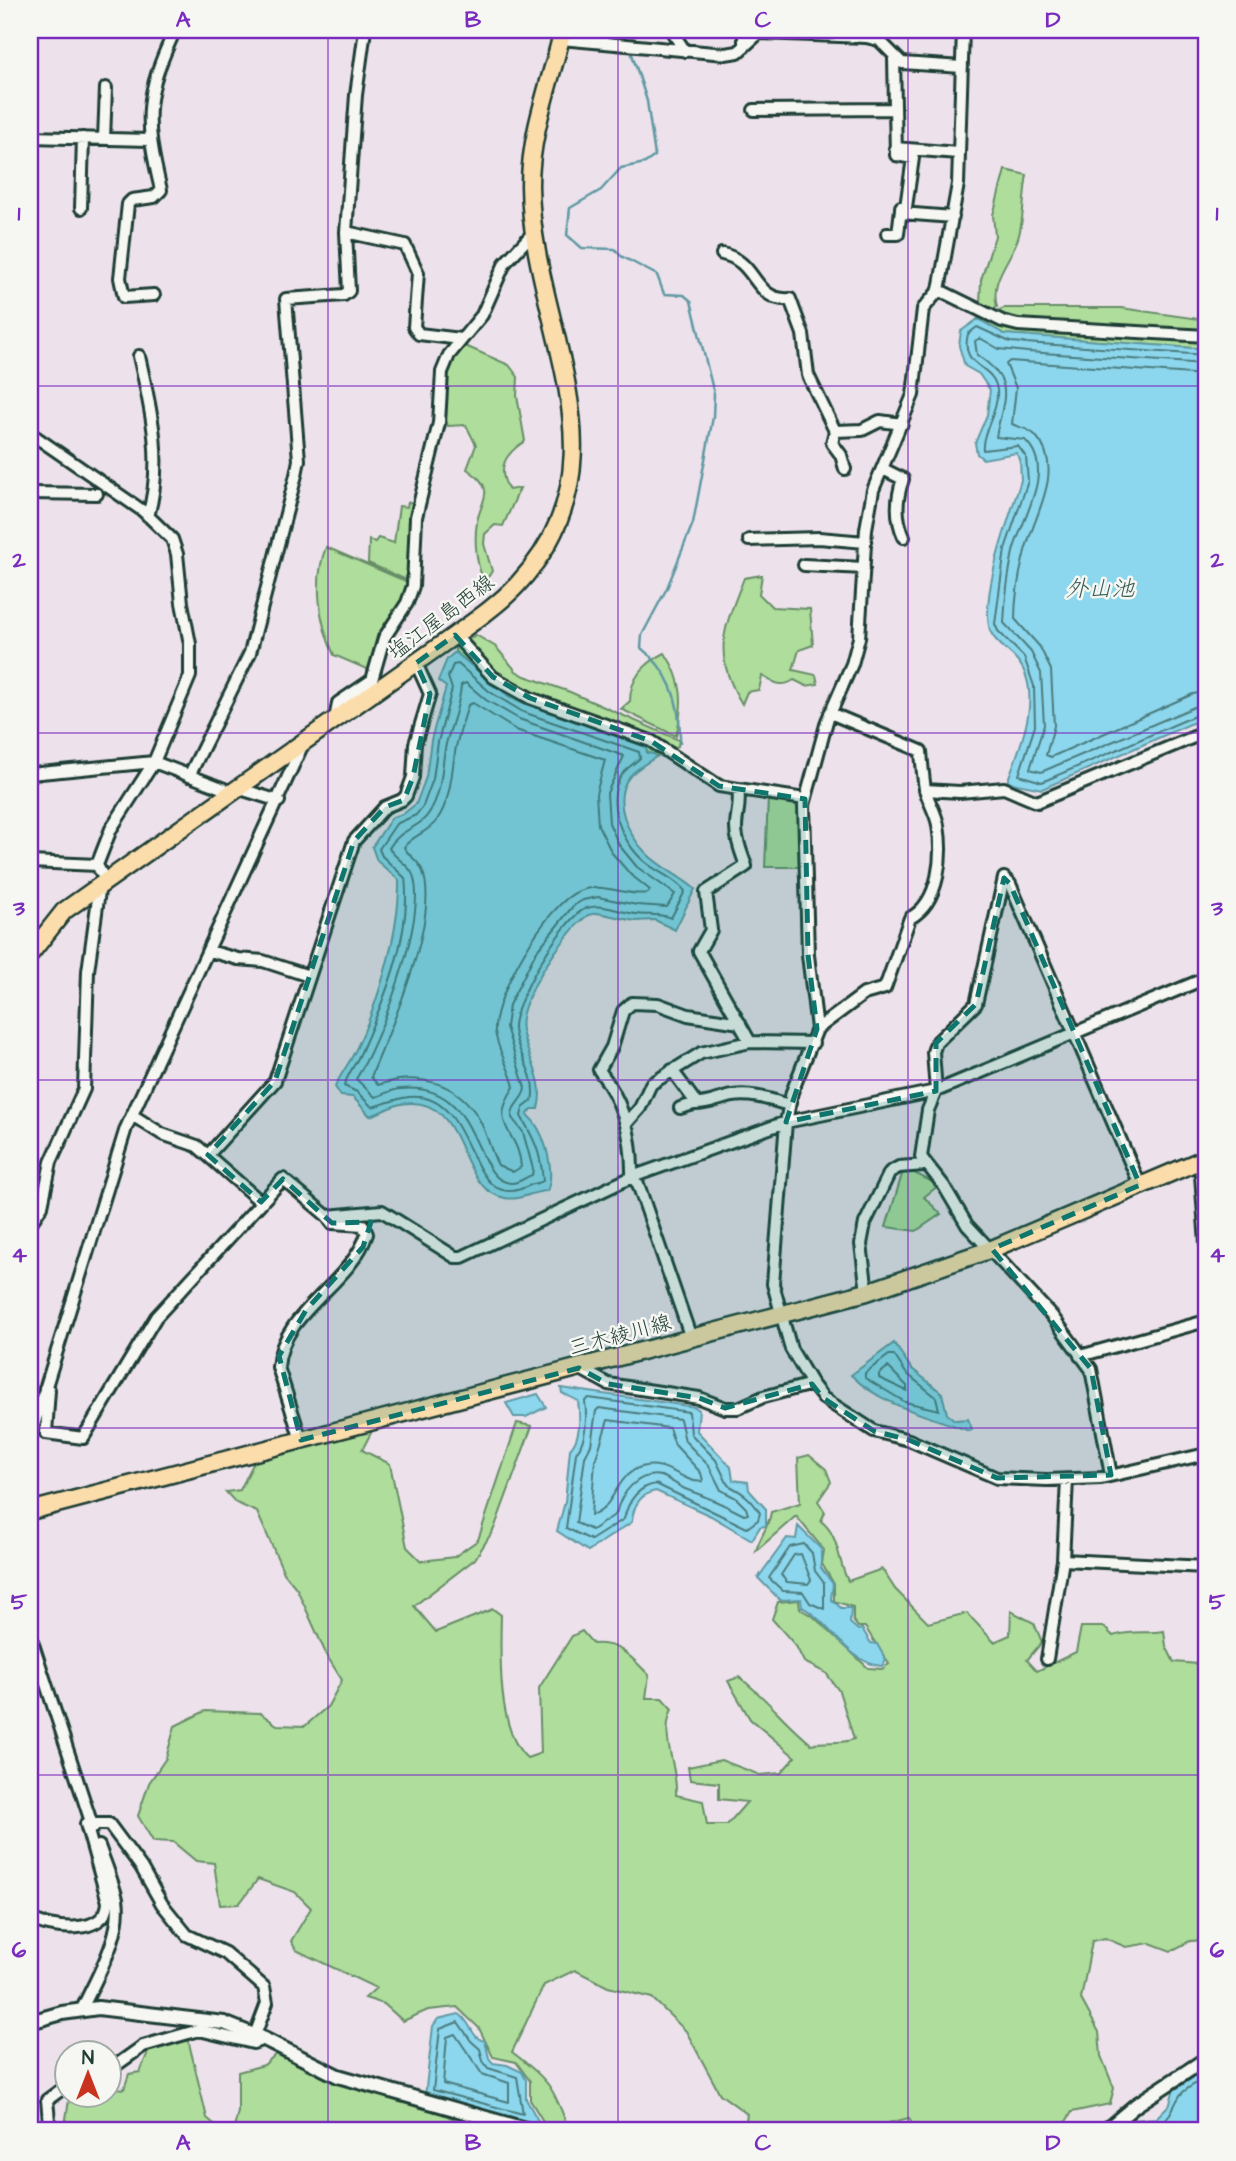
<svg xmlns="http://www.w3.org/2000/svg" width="1236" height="2161" font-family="'Architects Daughter','Klee One',sans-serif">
  <rect width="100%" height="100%" fill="#ede2eb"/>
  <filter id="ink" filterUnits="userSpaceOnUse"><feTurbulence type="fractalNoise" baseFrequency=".0143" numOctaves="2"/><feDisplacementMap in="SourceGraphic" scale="14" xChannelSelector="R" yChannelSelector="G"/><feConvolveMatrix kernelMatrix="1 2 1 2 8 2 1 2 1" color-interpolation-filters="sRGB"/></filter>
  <g filter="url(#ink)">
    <path fill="#afdd9c" stroke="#678d68" stroke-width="2" d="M1005,170L1027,175C1023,194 1024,225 1017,241C1008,264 990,280 997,307L989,311L980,303L981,280L995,236L993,215Z
      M1004,308H1121L1206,320V349L1004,334L978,319Z
      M463,345L509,365L518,377L517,396L525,441C505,454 496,468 509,490L520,488L503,526L495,525L485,534L484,544L492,571L485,582C476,568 474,539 477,522C478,512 487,498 485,490C483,480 475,475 467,469L476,445L466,425L448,426C438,397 444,367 463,345Z
      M408,502L416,503L411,582L368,563L369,540L375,542L378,538L394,543L399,506L407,507Z
      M326,547L410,583L371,671L334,655C319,623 313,580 326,547Z
      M762,575L759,594L772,607L810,609L813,645L799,650L793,670L816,675L818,684L806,686L794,680C782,688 774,683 762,676L759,690L747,692L742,704C711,653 724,629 744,578Z
      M476,635L496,647L516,671L525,676L570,692L679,740L678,746L656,757L607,732L511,698L455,652V647Z
      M665,653C684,682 684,703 676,736L621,709L630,701C630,677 645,663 665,653Z
      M768,798L800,804L801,867H765Z
      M904,1168L939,1185L924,1197L941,1214L916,1231L886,1227Z
      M517,1423L532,1426L494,1529L475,1559L414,1606L436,1632L493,1609L501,1615C500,1652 497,1732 527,1758L541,1753L539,1688L572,1636L582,1631L593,1644C619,1641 632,1658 649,1675L646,1698H662L672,1709C659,1737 678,1765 676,1795L703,1801L707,1825H727L747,1802L719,1799V1783L690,1780L688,1767L721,1760L760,1775L781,1773L795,1757L750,1719L728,1681L739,1677C766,1697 785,1723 811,1744C827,1740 839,1745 854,1739L839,1691L826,1673L804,1662L796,1646L772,1619L778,1602L799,1600L800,1609L814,1617L868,1668L882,1669L889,1664L865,1627H858L853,1621V1607L834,1601V1584L822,1564L824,1550L796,1516L756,1551C760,1536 769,1527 771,1512L800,1503L798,1458L809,1455L826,1469L831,1482L818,1501L825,1512L821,1521C840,1536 837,1560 848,1581L882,1569L895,1589L928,1623L967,1613L994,1642L1010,1635L1011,1611L1034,1623L1042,1642L1027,1660L1037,1671L1076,1652L1081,1627H1104L1113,1636C1132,1630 1146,1634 1164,1631L1166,1646L1174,1662L1198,1664L1206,1669V1940L1190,1941L1171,1951L1150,1943L1126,1947L1105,1938L1092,1941L1081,1999L1099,2032L1101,2056L1114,2088L1110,2104L1072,2112L1060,2131H945L936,2127L935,2131H915L909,2118L889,2123L882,2131H744L747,2114L720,2094L686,2031L652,1998L608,1987L575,1970L544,1985L512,2052C549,2080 554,2087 569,2131L546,2126L530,2100V2081L516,2062L493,2057L479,2028L457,2007L428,2010L403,2021L384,2004L365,1998L376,1988L296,1950L291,1941L311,1908L295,1892L258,1879L239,1904L220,1905L214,1863L196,1861L173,1842L153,1841L138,1816L149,1783L166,1758L175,1726L205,1711L260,1713L277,1725L305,1726L328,1706L342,1680L327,1656L297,1589L284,1573L257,1512L236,1503L226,1492L240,1490L254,1462L373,1429L362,1450L390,1464L407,1547L421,1561L454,1557L478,1540Z
      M188,2039L207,2118L221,2130L234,2128L238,2112V2072L264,2065L276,2054C292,2061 308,2070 325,2076C375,2094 429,2099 472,2131H64L69,2100L79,2095L108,2094L109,2087L124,2089L129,2074L140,2072L150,2047Z"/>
    <path fill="#8cd7ed" stroke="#6099a3" stroke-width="2" d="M978,319L1004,334L1206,349V717L1042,789L1007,782C1020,748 1045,691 1016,659C1007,649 991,640 989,626C982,588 1010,517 1021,480L1020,459L1016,453L983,459L977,454L975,443L987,415L990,390L979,374L965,366L959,346L961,331Z
      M455,652L511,698L646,747L647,753L654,754L656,757C647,763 637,768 630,776C610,800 629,836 647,854C661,868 680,876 695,889L675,930L655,920L635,921L598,913L588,915C566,931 516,1002 522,1030C527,1059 546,1078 538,1109H532L527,1115C544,1128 556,1171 547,1191C532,1191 521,1201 505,1198C454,1190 469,1092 401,1104C391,1106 380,1113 370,1116L353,1097L341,1096L335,1087C339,1077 345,1069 351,1059C376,1012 400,933 399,880L377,861L372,847L392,817L403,814L416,804L426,777L431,740L446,687L438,681L447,659Z
      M894,1343L911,1368L942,1393L947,1414L955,1420L968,1419L972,1429L969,1431C928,1415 883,1407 851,1375Z
      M561,1388L695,1407L699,1410L697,1431L731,1467L733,1480L748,1482L749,1490L766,1509V1526L760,1527L752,1540L711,1516L656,1491C639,1494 633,1507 632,1522L588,1551L557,1531L565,1502L570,1449C581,1438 580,1416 578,1401L562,1393Z
      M538,1394L546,1407L526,1417H514L506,1403Z
      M798,1526L821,1549V1568L833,1584L831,1599L841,1608H851L850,1623L858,1630L862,1629L871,1643L877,1644L886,1660L882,1666C849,1664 829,1621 802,1607L801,1599L780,1600L758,1578L787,1538L796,1539Z
      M459,2014C471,2021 471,2039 485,2041L489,2058L493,2063L507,2065L522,2072L526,2080V2099L541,2126L425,2096L433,2026L438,2019Z
      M1206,2069V2131H1118L1132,2120L1156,2118L1170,2104L1173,2091Z"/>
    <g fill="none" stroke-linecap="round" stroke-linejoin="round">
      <path stroke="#4b7b7e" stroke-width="2" d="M1206,355L1010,342L977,327L968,334C959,369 994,363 997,390C999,412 981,432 983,450L1018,446L1026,457L1028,481L1005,549L995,624L998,631L1024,657L1034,686L1035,726L1019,775L1042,782L1206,711
        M1206,364L1028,352L999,349L980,338L975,341L977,355C1017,382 1003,398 996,437L1025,440C1057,470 1021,519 1013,552C1008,575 1005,600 1004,623L1031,652L1041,673L1044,725L1030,769L1041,772L1206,702
        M1206,375L1010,361L1006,364L1016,388L1012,424C1020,428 1029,428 1036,436C1067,471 1032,518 1024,555C1019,575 1015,599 1015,619L1040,647L1051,670L1054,726L1046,755L1051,757L1193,694L1206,692
        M458,664L490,692L523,712L639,752L640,758C635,763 628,767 623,773C603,800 622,843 645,862C658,873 675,878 685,891L671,918C658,913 648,916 635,914C619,912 604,903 587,908C564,915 512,1004 514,1029C516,1054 538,1074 532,1101L523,1108L521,1116C534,1139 541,1152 543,1181C538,1184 534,1183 528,1186C467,1216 478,1104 420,1097C402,1095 389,1103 372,1107L357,1092L344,1086C348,1073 356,1064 361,1052C384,1000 412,935 405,878L382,856L379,849L396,824L416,815L423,806L433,779L438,742L452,689L448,677L453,665Z
        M466,683L486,700L519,719L624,756L607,793L609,823L619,845L637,867L675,894L667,907L637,905L598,897L583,900L573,906L536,952L509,1005L506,1027L525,1088C524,1100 511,1104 512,1118L523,1132L533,1169L532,1175C525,1177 519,1183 512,1183C471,1183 484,1081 401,1089C392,1089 383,1095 375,1097L356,1079C379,1043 428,917 413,875C409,864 394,858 389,848C401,828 419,829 429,813C443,791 441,767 446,744C451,725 460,705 461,685Z
        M473,703L516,730L605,760L596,794L598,825L612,853L630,874L650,890L648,893C625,897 603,881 579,891C547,903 493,997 495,1031C497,1050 510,1068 514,1087C487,1128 519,1129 521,1167L513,1172L498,1165C490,1150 487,1133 479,1119C458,1081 416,1072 378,1085L371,1077C390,1030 440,920 423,872C420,861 408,856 404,847C412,835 428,833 437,820C452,798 451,772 456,747C459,733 464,719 468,705Z
        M889,1355H894L906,1373L936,1397L939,1410L905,1402L865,1378V1373Z
        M888,1367L907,1386V1391L879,1378V1374Z
        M589,1398L689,1412L691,1434L716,1460L728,1485C742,1492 751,1498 760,1513L758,1520L747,1528L656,1484C636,1487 628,1502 624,1519L591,1540L566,1528L576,1453C587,1439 587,1417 585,1401Z
        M599,1408L680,1419L685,1441L709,1466L721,1490L736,1498L746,1508L748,1514L744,1515C725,1505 705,1496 685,1489C676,1485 670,1479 661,1476C638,1471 620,1494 616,1514L592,1530L576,1523L585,1457L591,1445L596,1411Z
        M608,1420L669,1428L675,1445L701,1473L703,1481C684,1485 668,1459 641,1467C615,1475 613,1512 591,1515L595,1461Z
        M804,1544L812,1553L815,1571L824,1583V1609L810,1603L803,1592L783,1591L769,1578L790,1547Z
        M801,1554L811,1580L808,1584L787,1582L781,1575L794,1555Z
        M458,2022L471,2041L480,2049L483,2061L488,2068L517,2077L523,2114L433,2090L440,2029Z
        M455,2034L482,2074L509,2083V2102L443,2084L447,2037Z
        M1129,2131C1139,2124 1150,2131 1161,2123C1171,2116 1173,2107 1179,2097C1183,2089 1199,2082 1206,2078"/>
      <path stroke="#6099a3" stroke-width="2.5" d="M632,39V30
        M632,54L647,101L655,156L645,163L621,168L601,190L570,208L567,235L582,248L615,249L621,256L657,275L664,294L684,295L691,301L714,394L713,417L693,523L667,588L642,635L641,648C672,672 681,706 680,743"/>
      <g stroke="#1f3d34" stroke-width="16">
        <path id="minor" d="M671,30L685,51
          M963,30L958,184L939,290L923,309L913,395L873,490L866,529L859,638L852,664L827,721L804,805L808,955L817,1029L792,1092L786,1122L773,1284L791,1349L812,1384L823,1398L874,1431L909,1440L997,1478L1047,1480L1101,1478L1206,1454
          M1014,30H1024
          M561,39L725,54L738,52L759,33L866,37L879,40L902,63L962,67
          M744,47V30
          M894,58L896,155L913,158L906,207H901
          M754,110L893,109
          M30,137L149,140
          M104,139L106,88
          M895,148L958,153
          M81,208L83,138
          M901,213L953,217
          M346,232L405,245L418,273L414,327L419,334L461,339
          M887,234H898L901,209
          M722,254C758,261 753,302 790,299L803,334L808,375L835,431L832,443L841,455L845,469
          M939,290L1002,321L1018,325L1206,336
          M154,295L124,297L120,278L128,204L132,200L154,197L161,190C144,119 144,96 175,30
          M139,356C151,410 164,461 148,516
          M835,431L862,430L880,421L902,424
          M30,433L143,511L172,539L177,554L182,603L190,644V676L154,762L111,829L97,865L105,880
          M883,469L903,479C896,499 895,517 904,537
          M30,493L97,494
          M749,540L819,538L865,542
          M804,565L864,568
          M455,635L493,677L530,698L651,741L719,786L805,799
          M335,720L338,703L372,680L384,638L407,603L413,586L416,517L439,423L442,372L449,355L482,315L505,263L534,232
          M30,774L154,762L232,792
          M189,776L250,653L296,475L299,460L286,299L344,295L349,291L346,232L356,95L365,30
          M237,788L279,801
          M738,789C741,804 736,814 736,828C736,841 742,854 746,866L706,892L711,930L699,951L750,1042
          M925,790L960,792L1004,788L1037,802L1206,732
          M30,862L97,865
          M1004,878L976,1004L936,1043L933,1052L936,1091L928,1110L921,1157L944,1186L967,1225L1052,1316L1091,1369L1111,1475
          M1004,878L1010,884L1140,1185
          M209,951L238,959L263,961L309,976
          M740,1023L688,1015L658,1004L632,1003L623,1011L612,1047L599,1070C623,1101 633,1137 632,1177L786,1122L936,1091L1206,978
          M817,1029L864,994L885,988L910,918C940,902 943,855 938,825C936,813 928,801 925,789C923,777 922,764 921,751L830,713
          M672,1070L694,1100V1104L680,1108
          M694,1104C708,1105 719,1098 733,1096C752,1093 771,1100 789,1105
          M132,1115L162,1134L197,1146L261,1202
          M626,1124L640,1108L651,1084L701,1053L750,1042L813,1043
          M208,1155L275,1081L354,841L385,807L402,800L406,796L413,777L415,744L430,694L416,663
          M1200,1161L1206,1244
          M30,1224L42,1206L51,1162L84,1089L88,971L100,884
          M867,1292L861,1244L865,1223L890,1172L899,1167L924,1165
          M1080,1356L1206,1321
          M579,1368L608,1384L699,1398L725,1408H738L763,1397L812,1384
          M45,1388L49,1390L46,1433L83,1438L156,1317L283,1179L327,1216L382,1211L455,1257H462L632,1177L638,1184L691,1338
          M30,1438L126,1128L303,744
          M301,1440L278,1367C282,1311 350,1285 367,1234L363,1225L332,1223L327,1216
          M1063,1560L1206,1567
          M30,1635L93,1828
          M1047,1659L1063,1560L1067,1480
          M30,1918C50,1930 107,1936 108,1902L86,1824H109L141,1867L162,1904L187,1935L225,1953L264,1987L267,2003L255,2035
          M82,2009C96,1978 123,1935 117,1899C113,1882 105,1863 99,1846
          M108,2071L143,2046L199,2030L253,2043L264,2039
          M57,2131L49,2121L47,2100L66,2086"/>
      </g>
      <g stroke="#1f3d34" stroke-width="18">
        <path id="tertiary" d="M30,2022L62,2013L98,2008L224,2023L264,2039L338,2076L532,2131
          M1105,2131L1136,2105L1206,2059"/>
      </g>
      <g stroke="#1f3d34" stroke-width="21">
        <path id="primary" d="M30,954L64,911L455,635C476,620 499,604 517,585C634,459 531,327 530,185C530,133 551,80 563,30
          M30,1511L867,1292L992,1249L1206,1158"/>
      </g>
      <use href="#minor" stroke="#f6f6f2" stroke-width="10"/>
      <use href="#tertiary" stroke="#f6f6f2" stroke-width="12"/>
      <use href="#primary" stroke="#fbddab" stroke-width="16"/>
    </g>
  </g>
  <path fill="#0f766e" fill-opacity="0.2" stroke="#0f766e" stroke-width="5" stroke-dasharray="14 9" stroke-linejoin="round" d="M455,635L493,677L530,698L651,741L719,786L805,799L808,955L817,1029L786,1122L936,1091V1043L976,1004L1004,878L1010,884L1140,1185L992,1249L1091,1369L1111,1475L997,1478L909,1440L874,1431L823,1398L812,1384L725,1408L699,1398L608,1384L579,1368L301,1440L279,1356L306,1310L363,1247L371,1222L332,1223L283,1179L261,1202L208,1155L275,1081L354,841L385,807L404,800L413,777L430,694L416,663Z"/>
  <path fill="none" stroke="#7b2cbf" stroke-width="2" stroke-opacity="0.55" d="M328,30V2131M618,30V2131M908,30V2131M30,386H1206M30,733H1206M30,1080H1206M30,1428H1206M30,1775H1206"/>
  <g text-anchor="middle" stroke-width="5" stroke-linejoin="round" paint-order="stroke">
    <g font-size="21" fill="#1f3d34" stroke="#f6f6f2">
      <text transform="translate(441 617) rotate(-37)" y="7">塩江屋島西線</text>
      <text transform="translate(620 1335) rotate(-15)" y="7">三木綾川線</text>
    </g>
    <g font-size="23" font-style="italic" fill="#355c59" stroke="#f6f6f2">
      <text x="1100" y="596">外山池</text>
    </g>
  </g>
  <rect width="1236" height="2161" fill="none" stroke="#f6f6f2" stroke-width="77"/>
  <g transform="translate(88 2074)"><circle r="33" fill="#f6f6f2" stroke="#a0aca6" stroke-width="2"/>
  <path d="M0-5L12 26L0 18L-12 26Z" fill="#c8321e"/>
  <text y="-10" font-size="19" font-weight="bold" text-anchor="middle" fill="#1f3d34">N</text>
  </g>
  <rect x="38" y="38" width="1160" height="2084" fill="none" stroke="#7b2cbf" stroke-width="2.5"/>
  <g font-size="23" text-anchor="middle" font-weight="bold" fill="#7b2cbf">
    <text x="183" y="27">A</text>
    <text x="473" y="27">B</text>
    <text x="763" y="27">C</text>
    <text x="1053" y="27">D</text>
    <text x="19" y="220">1</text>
    <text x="1217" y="220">1</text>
    <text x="19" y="567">2</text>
    <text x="1217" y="567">2</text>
    <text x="19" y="915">3</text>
    <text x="1217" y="915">3</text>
    <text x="19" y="1262">4</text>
    <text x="1217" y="1262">4</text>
    <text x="19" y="1609">5</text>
    <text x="1217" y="1609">5</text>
    <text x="19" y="1957">6</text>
    <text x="1217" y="1957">6</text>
    <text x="183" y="2150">A</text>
    <text x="473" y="2150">B</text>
    <text x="763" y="2150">C</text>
    <text x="1053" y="2150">D</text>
  </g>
</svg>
